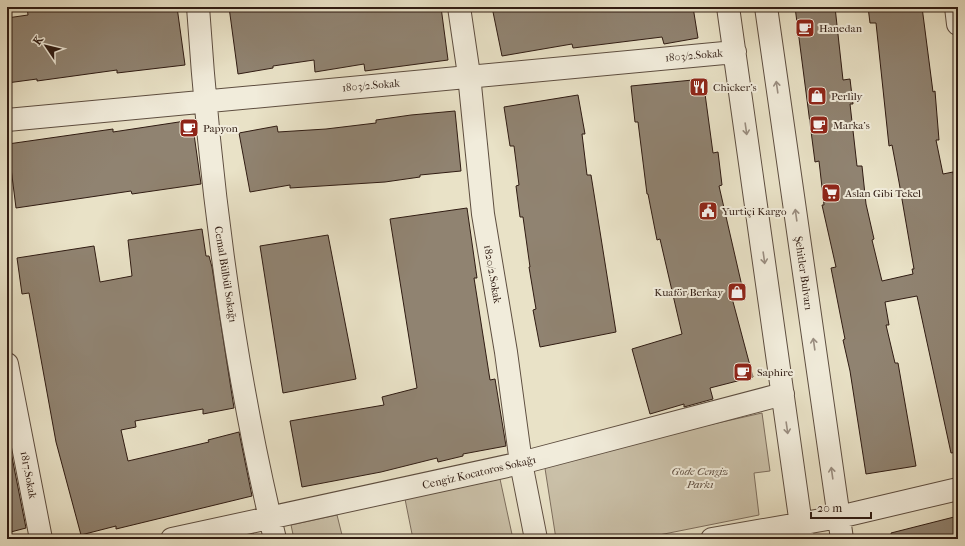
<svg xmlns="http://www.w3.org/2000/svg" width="965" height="546" font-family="'IM FELL French Canon',serif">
  <rect width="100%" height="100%" fill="#e9e2c7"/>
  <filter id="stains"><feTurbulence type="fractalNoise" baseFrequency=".005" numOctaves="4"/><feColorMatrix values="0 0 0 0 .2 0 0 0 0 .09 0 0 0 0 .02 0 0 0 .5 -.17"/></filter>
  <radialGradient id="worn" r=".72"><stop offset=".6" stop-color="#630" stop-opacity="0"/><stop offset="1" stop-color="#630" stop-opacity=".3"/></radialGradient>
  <path fill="#cac0a8" stroke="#7d6e5e" d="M762,413L770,471L754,473L759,515L639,539H556L544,462Z
    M500,479L513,539H413L405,499Z
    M337,515L343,539H294L291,525Z
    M253,531L254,539H211Z"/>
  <path fill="#908371" stroke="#301c13" d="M27,7H177L185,65L117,73V70L37,81V79L7,83V18L28,15Z
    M229,7H441L448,60L365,71L364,64L315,72L314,60L273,66V68L238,74Z
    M492,7H693L698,38L664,44L662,37L573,48L572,44L502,56Z
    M795,7H835L843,80L850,79L853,104H850L857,166H862L866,204L874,239L872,240L882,281L913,274L912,269H914L899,182L892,145L889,146L876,23H870L868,7H922L933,92L935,91L939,140H936L943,174L953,172L958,203V452L951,453L917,296L885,302L889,325H886L895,363H898L916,466L866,474L850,371L843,340L845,339L831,268L836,267L822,205H824L819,161L815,162Z
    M703,79L713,153L718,152L722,185L719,186L744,295L732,298L753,377L710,388L713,399L684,407V404L650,414L632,349L682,334L660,239L657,240L648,194H647L638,122H635L631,86Z
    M578,95L585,134H582L587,175H591L616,332L540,347L533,310L536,309L529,267H530L523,217H520L516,186L519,185L514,146H510L504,107Z
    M455,111L461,171L420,175V177L385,182L290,188V185L250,192L239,133L277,126L278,132L326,129L376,123V120L411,115Z
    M192,120L201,184L132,194L131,191L16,208L8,144L113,129V132Z
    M467,208L477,278H474L490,380L495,379L506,446L463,454V456L438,462L437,458L381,472L302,487L290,421L384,405L382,397L417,388L390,219Z
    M202,229L206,256H209L212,267L234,408L203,414V409L135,421L136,427L121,430L128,461L209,442L208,440L239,432L252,496L116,529V526L81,535L56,442L29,293L22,294L17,258L94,246L100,282L132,276L128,240Z
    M328,235L356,379L283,393L260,246Z
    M10,447L26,528L7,533V448Z
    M958,516V539H892L891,533Z"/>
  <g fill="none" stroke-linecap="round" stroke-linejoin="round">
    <g stroke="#5e4e40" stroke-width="24">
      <path id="minor" d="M198,7C210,186 233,365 275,539
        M459,7L469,75L483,214L506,352L521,463L536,539
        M728,7L803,539
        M766,7L842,539
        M956,7L958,24
        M7,120L735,52
        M7,364L41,539
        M172,539L521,463L783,394
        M712,539L839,517L958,489"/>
    </g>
    <use href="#minor" stroke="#f1ecdb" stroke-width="22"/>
  </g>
  <defs><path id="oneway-shaft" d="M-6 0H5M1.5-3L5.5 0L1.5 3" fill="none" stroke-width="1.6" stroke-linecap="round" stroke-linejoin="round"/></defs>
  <g stroke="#9a8e81">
    <use href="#oneway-shaft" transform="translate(777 87) rotate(-98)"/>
    <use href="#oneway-shaft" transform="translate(746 129) rotate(82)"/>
    <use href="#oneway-shaft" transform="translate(796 215) rotate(-98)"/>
    <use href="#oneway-shaft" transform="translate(764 258) rotate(82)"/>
    <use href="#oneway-shaft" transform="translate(814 344) rotate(-98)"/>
    <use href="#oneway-shaft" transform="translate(787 428) rotate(82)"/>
    <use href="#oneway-shaft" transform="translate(832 473) rotate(-98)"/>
  </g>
  <defs>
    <g id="cafe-square" transform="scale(1)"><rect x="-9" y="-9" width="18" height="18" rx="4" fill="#8f2418" stroke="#f1ecdb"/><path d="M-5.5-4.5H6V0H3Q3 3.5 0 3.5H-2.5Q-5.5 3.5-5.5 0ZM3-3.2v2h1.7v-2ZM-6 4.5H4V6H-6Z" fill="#fff"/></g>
    <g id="restaurant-square" transform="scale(1)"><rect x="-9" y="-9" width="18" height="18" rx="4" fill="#8f2418" stroke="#f1ecdb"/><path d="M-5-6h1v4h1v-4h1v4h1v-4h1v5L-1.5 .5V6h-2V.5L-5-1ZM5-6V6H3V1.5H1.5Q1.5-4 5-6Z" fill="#fff"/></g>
    <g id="shop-square" transform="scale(1)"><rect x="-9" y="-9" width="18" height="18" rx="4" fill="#8f2418" stroke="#f1ecdb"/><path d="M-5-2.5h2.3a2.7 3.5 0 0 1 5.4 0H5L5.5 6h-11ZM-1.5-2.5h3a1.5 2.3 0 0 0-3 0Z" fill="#fff"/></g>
    <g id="supermarket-square" transform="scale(1)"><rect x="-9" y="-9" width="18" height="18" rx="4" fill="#8f2418" stroke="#f1ecdb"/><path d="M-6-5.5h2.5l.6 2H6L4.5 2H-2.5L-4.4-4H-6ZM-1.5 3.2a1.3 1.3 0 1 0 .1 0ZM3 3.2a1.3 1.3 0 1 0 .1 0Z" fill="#fff"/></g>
    <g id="civic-square" transform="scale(1)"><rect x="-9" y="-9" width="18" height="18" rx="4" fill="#8f2418" stroke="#f1ecdb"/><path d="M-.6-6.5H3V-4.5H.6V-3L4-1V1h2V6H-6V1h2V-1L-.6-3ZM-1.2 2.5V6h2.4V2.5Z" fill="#fff"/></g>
  </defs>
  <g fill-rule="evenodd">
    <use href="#cafe-square" x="805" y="28"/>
    <use href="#restaurant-square" x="699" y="87"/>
    <use href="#shop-square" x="817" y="96"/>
    <use href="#cafe-square" x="819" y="125"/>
    <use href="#cafe-square" x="189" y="128"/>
    <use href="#supermarket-square" x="831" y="193"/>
    <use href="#civic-square" x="708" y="211"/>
    <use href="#shop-square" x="737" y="292"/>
    <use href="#cafe-square" x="743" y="372"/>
  </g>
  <g text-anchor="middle" stroke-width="4" stroke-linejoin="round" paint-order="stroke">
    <g font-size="11" fill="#301c13" stroke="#f1ecdb" text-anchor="start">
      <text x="819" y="32">Hanedan</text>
      <text x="713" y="91">Chicker's</text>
      <text x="831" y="100">Perlily</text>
      <text x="833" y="129">Marka's</text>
      <text x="203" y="132">Papyon</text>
      <text x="845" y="197">Aslan Gibi Tekel</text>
      <text x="722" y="215">Yurtiçi Kargo</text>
      <text x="723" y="296" text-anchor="end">Kuaför Berkay</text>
      <text x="757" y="376">Saphire</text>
    </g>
    <g font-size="11" fill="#301c13" stroke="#f1ecdb">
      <text transform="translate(694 55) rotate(-5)" y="4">1803/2.Sokak</text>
      <text transform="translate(371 85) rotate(-5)" y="4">1803/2.Sokak</text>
      <text transform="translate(804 273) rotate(82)" y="4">Şehitler Bulvarı</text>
      <text transform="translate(226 274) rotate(81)" y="4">Cemal Bülbül Sokağı</text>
      <text transform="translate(493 274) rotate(80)" y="4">1820/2.Sokak</text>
      <text transform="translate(479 472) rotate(-13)" y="4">Cengiz Kocatoros Sokağı</text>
      <text transform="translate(29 475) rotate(79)" y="4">1817.Sokak</text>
    </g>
    <g font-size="11" font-style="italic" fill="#5e4d40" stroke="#f1ecdb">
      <text x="700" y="475">Gode Cengiz<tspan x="700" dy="13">Parkı</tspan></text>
    </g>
  </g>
  <rect width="965" height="546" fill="none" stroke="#e9e2c7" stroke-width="24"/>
  <rect x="8" y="8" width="949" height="530" fill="none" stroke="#301c13" stroke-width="2"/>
  <rect x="12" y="12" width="941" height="522" fill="none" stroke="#301c13"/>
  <g transform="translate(46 46) rotate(305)" stroke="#f1ecdb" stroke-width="3" paint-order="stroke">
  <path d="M0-3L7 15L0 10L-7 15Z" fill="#301c13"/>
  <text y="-6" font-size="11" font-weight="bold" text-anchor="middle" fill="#301c13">K</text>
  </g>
  <path d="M811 512v6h60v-6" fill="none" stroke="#301c13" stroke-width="2"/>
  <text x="817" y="512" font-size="12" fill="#301c13" stroke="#f1ecdb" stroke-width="3" paint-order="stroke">20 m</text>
  <rect width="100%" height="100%" filter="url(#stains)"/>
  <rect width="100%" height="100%" fill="url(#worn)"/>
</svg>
